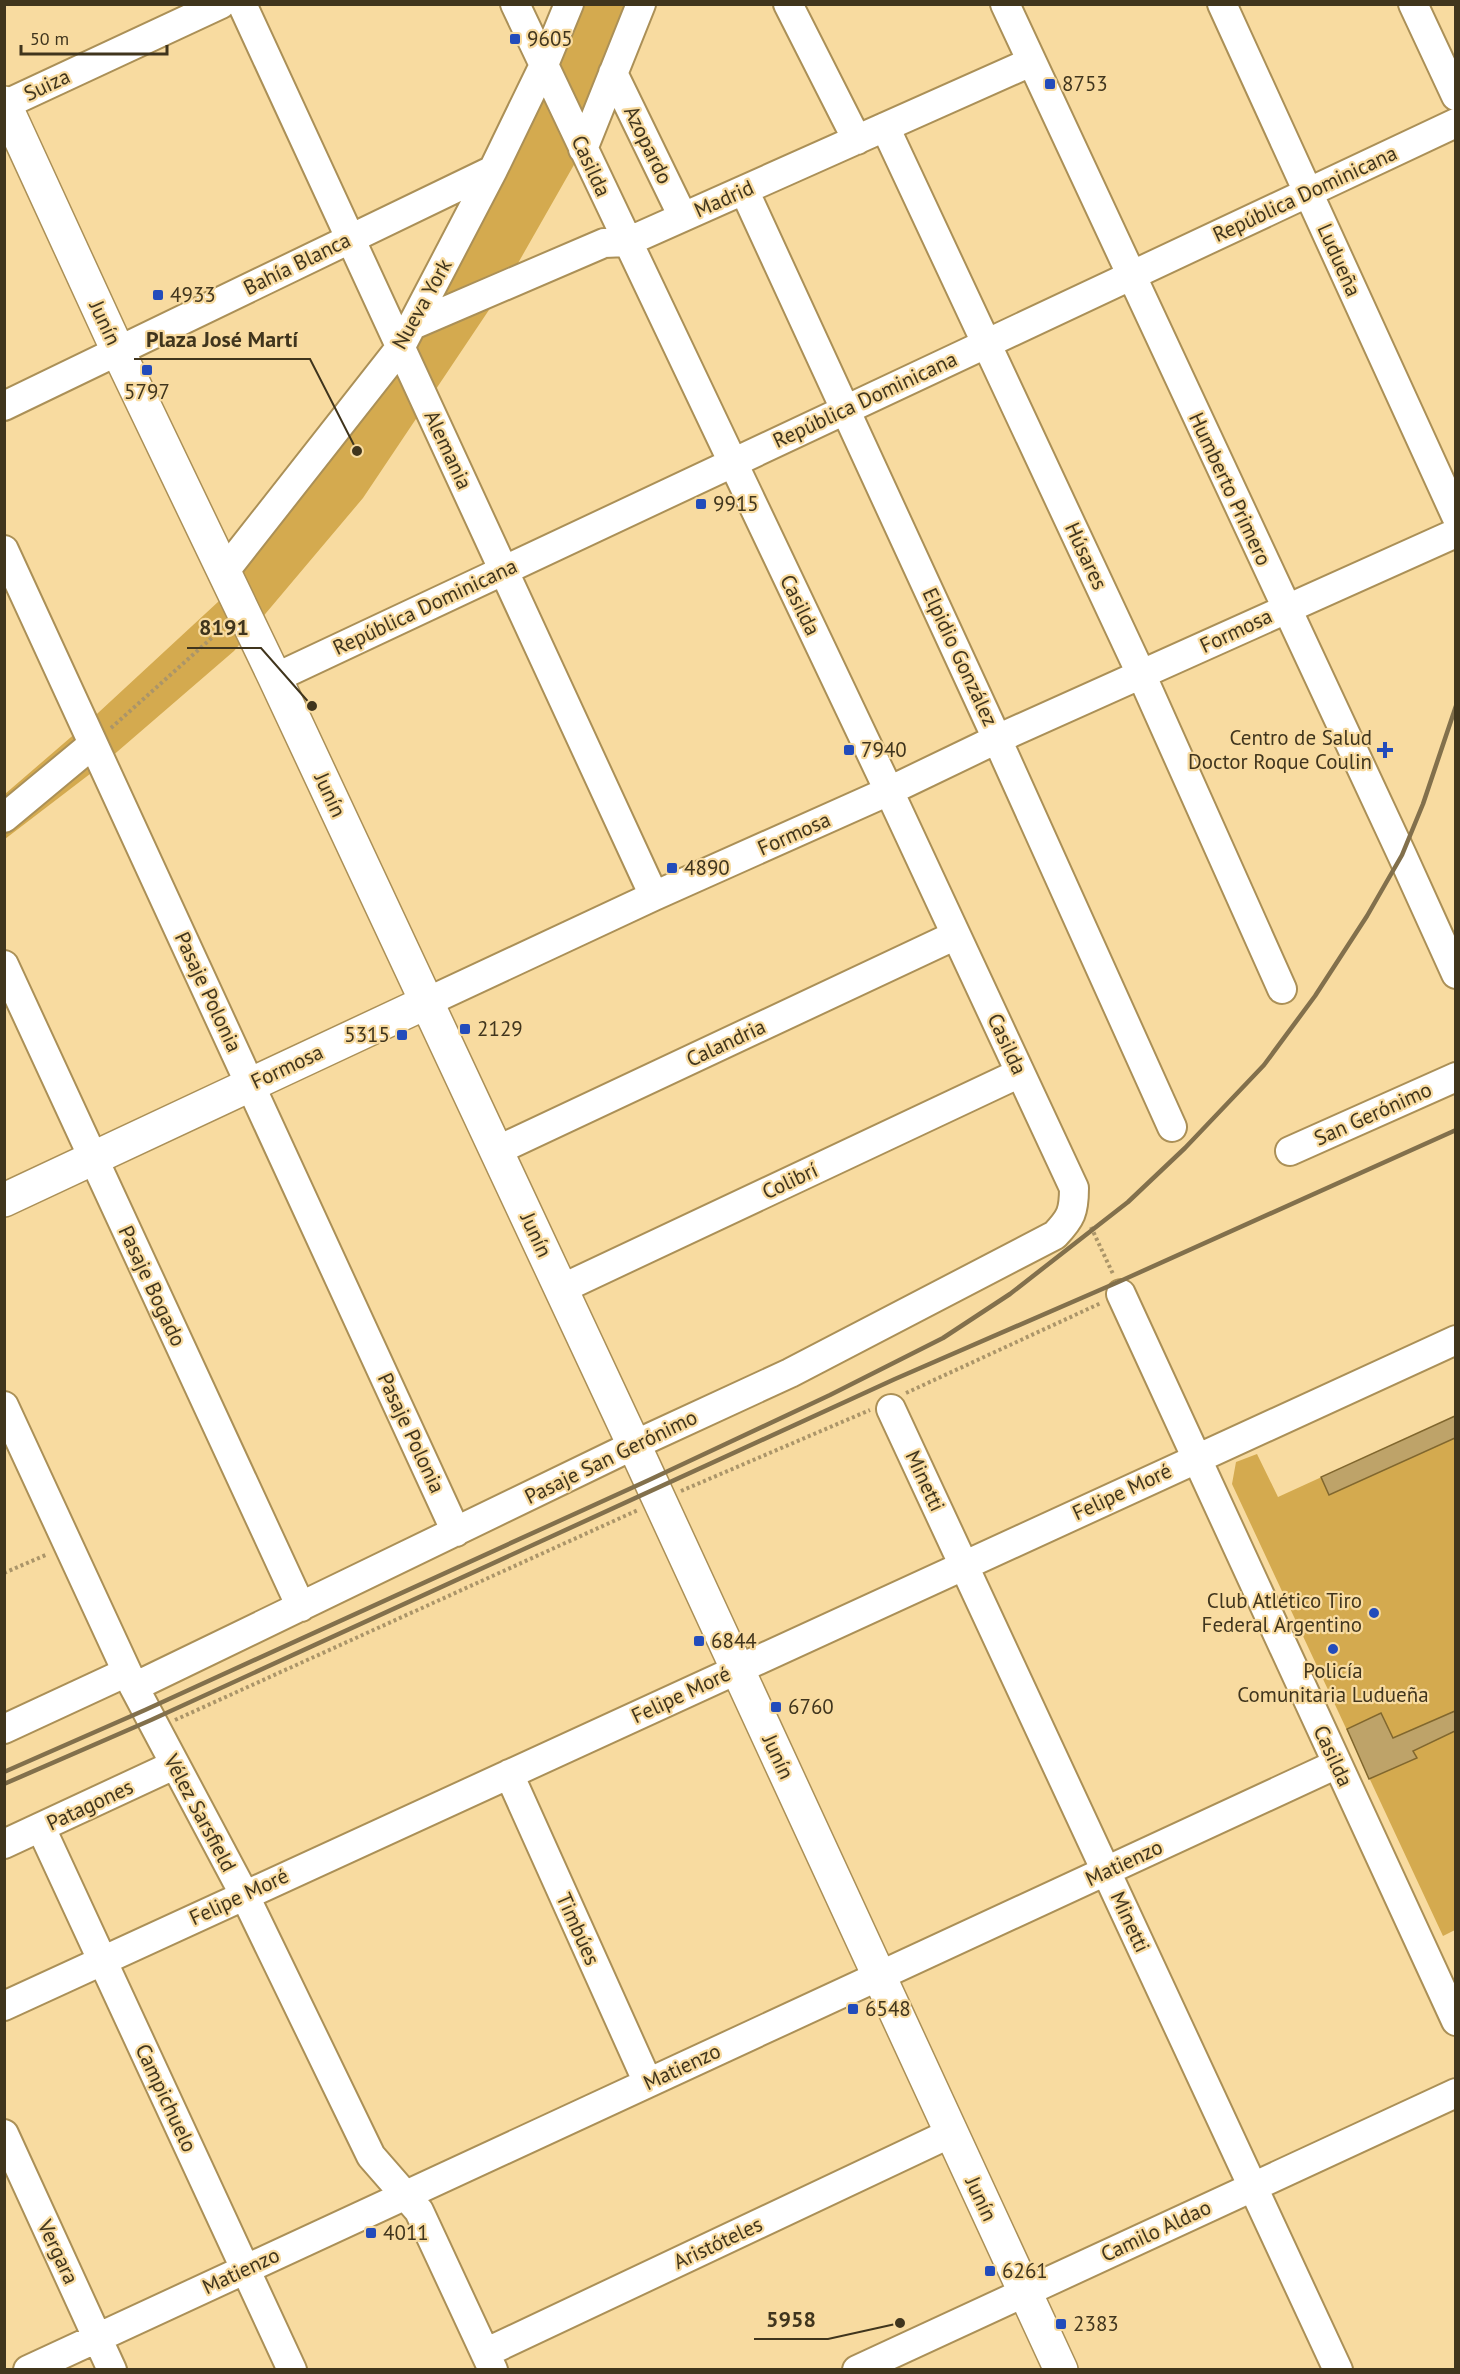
<svg xmlns="http://www.w3.org/2000/svg" width="1460" height="2374" font-family="'PT Sans',sans-serif">
  <rect width="100%" height="100%" fill="#f8dba0"/>
  <path fill="#d4aa4f" d="M569,5H641L583,149L505,286L363,498L234,651L103,764L5,839V794L85,725L232,589L224,572L400,348Z
    M1455,1416V1930L1443,1936L1232,1484L1236,1462L1257,1454L1278,1497Z"/>
  <path fill="#bea369" stroke="#81672e" stroke-width="1.5" d="M1455,1416V1438L1329,1495L1321,1477Z
    M1455,1711V1731L1413,1751L1417,1758L1369,1779L1347,1729L1381,1713L1393,1738Z"/>
  <g fill="none" stroke-linecap="round" stroke-linejoin="round">
    <g stroke="#ab9057" stroke-width="32">
      <path id="minor" d="M242,4L654,896
        M788,4L857,140
        M1005,4L1402,855L1456,974
        M1222,4L1456,516
        M1413,4L1456,96
        M613,73L683,217
        M4,105L221,4
        M885,127L1142,676L1282,989
        M583,149L641,4
        M744,190L997,739L1172,1127
        M413,325L604,243L627,242L1031,62
        M4,406L493,170
        M4,550L456,1532
        M224,572L400,348L493,170L543,67L569,4
        M275,678L1456,123
        M4,818L93,744
        M4,965L301,1607
        M427,1002L654,896L889,791L997,739L1456,533
        M496,1151L956,935
        M1290,1151L1456,1077
        M561,1289L1020,1073
        M1121,1294L1456,2021
        M4,1406L134,1687L244,1894L371,2156L419,2211L493,2370
        M891,1409L1338,2370
        M134,1687L634,1445L790,1373L1055,1235C1071,1218 1074,1212 1074,1188L889,791L515,4
        M4,1729L127,1672
        M509,1774L648,2083
        M41,1828L292,2370
        M4,1844L174,1765
        M4,2006L1456,1340
        M4,2134L112,2370
        M485,2353L951,2133
        M28,2370L1337,1764
        M857,2370L1456,2093"/>
    </g>
    <g stroke="#ab9057" stroke-width="36">
      <path id="major" d="M4,103L118,351L275,678L634,1445L1061,2370
        M4,1200L427,1002"/>
    </g>
    <path stroke="#ab9569" stroke-width="4" stroke-dasharray="3 3" stroke-linecap="butt" d="M111,728L224,627
      M1091,1227L1113,1274
      M906,1393L1101,1303
      M681,1491L870,1410
      M4,1573L48,1554
      M175,1720L638,1510"/>
    <use href="#minor" stroke="#fff" stroke-width="28"/>
    <use href="#major" stroke="#fff" stroke-width="33"/>
    <path stroke="#82704c" stroke-width="4.5" d="M4,1772L145,1710L649,1480L830,1395L943,1338L1010,1294L1128,1202L1185,1148L1264,1065L1315,996L1367,916L1402,855L1423,804L1456,706
      M4,1784L151,1720L895,1379L1116,1283L1456,1130"/>
  </g>
  <g fill="#234cbb" stroke="#f8dba0" stroke-width="2">
    <rect x="509" y="33" width="12" height="12" rx="3"/>
    <rect x="1044" y="78" width="12" height="12" rx="3"/>
    <rect x="152" y="289" width="12" height="12" rx="3"/>
    <rect x="141" y="364" width="12" height="12" rx="3"/>
    <rect x="695" y="498" width="12" height="12" rx="3"/>
    <rect x="843" y="744" width="12" height="12" rx="3"/>
    <path d="M1382 741h6v6h6v6h-6v6h-6v-6h-6v-6h6z"/>
    <rect x="666" y="862" width="12" height="12" rx="3"/>
    <rect x="459" y="1023" width="12" height="12" rx="3"/>
    <rect x="396" y="1029" width="12" height="12" rx="3"/>
    <circle cx="1374" cy="1613" r="6"/>
    <rect x="693" y="1635" width="12" height="12" rx="3"/>
    <circle cx="1333" cy="1649" r="6"/>
    <rect x="770" y="1701" width="12" height="12" rx="3"/>
    <rect x="847" y="2003" width="12" height="12" rx="3"/>
    <rect x="365" y="2227" width="12" height="12" rx="3"/>
    <rect x="984" y="2265" width="12" height="12" rx="3"/>
    <rect x="1055" y="2318" width="12" height="12" rx="3"/>
  </g>
  <g text-anchor="middle" stroke-width="4.5" stroke-linejoin="round" paint-order="stroke">
    <g font-size="21" fill="#40351d" stroke="#f8dba0" text-anchor="start">
      <text x="527" y="46">9605</text>
      <text x="1062" y="91">8753</text>
      <text x="170" y="302">4933</text>
      <text x="147" y="399" text-anchor="middle">5797</text>
      <text x="713" y="511">9915</text>
      <text x="1372" y="745" text-anchor="end">Centro de Salud<tspan x="1372" dy="24">Doctor Roque Coulin</tspan></text>
      <text x="861" y="757">7940</text>
      <text x="684" y="875">4890</text>
      <text x="477" y="1036">2129</text>
      <text x="390" y="1042" text-anchor="end">5315</text>
      <text x="1362" y="1608" text-anchor="end">Club Atlético Tiro<tspan x="1362" dy="24">Federal Argentino</tspan></text>
      <text x="711" y="1648">6844</text>
      <text x="1333" y="1678" text-anchor="middle">Policía<tspan x="1333" dy="24">Comunitaria Ludueña</tspan></text>
      <text x="788" y="1714">6760</text>
      <text x="865" y="2016">6548</text>
      <text x="383" y="2240">4011</text>
      <text x="1002" y="2278">6261</text>
      <text x="1073" y="2331">2383</text>
    </g>
    <g font-size="21" fill="#40351d" stroke="#f8dba0">
      <text transform="translate(47 85) rotate(-25)" y="7">Suiza</text>
      <text transform="translate(648 145) rotate(64)" y="7">Azopardo</text>
      <text transform="translate(591 166) rotate(65)" y="7">Casilda</text>
      <text transform="translate(1305 194) rotate(-25)" y="7">República Dominicana</text>
      <text transform="translate(724 199) rotate(-24)" y="7">Madrid</text>
      <text transform="translate(1339 260) rotate(66)" y="7">Ludueña</text>
      <text transform="translate(297 264) rotate(-26)" y="7">Bahía Blanca</text>
      <text transform="translate(422 304) rotate(-61)" y="7">Nueva York</text>
      <text transform="translate(105 323) rotate(65)" y="7">Junín</text>
      <text transform="translate(865 400) rotate(-25)" y="7">República Dominicana</text>
      <text transform="translate(448 450) rotate(65)" y="7">Alemania</text>
      <text transform="translate(1230 489) rotate(65)" y="7">Humberto Primero</text>
      <text transform="translate(1086 556) rotate(65)" y="7">Húsares</text>
      <text transform="translate(800 605) rotate(64)" y="7">Casilda</text>
      <text transform="translate(425 607) rotate(-25)" y="7">República Dominicana</text>
      <text transform="translate(1236 631) rotate(-25)" y="7">Formosa</text>
      <text transform="translate(960 657) rotate(65)" y="7">Elpidio González</text>
      <text transform="translate(330 795) rotate(65)" y="7">Junín</text>
      <text transform="translate(794 834) rotate(-24)" y="7">Formosa</text>
      <text transform="translate(208 992) rotate(65)" y="7">Pasaje Polonia</text>
      <text transform="translate(726 1043) rotate(-25)" y="7">Calandria</text>
      <text transform="translate(1007 1044) rotate(65)" y="7">Casilda</text>
      <text transform="translate(287 1067) rotate(-25)" y="7">Formosa</text>
      <text transform="translate(1373 1114) rotate(-24)" y="7">San Gerónimo</text>
      <text transform="translate(790 1181) rotate(-25)" y="7">Colibrí</text>
      <text transform="translate(536 1235) rotate(65)" y="7">Junín</text>
      <text transform="translate(152 1286) rotate(65)" y="7">Pasaje Bogado</text>
      <text transform="translate(411 1433) rotate(65)" y="7">Pasaje Polonia</text>
      <text transform="translate(611 1457) rotate(-26)" y="7">Pasaje San Gerónimo</text>
      <text transform="translate(925 1481) rotate(65)" y="7">Minetti</text>
      <text transform="translate(1122 1492) rotate(-25)" y="7">Felipe Moré</text>
      <text transform="translate(681 1695) rotate(-25)" y="7">Felipe Moré</text>
      <text transform="translate(1333 1756) rotate(65)" y="7">Casilda</text>
      <text transform="translate(778 1757) rotate(65)" y="7">Junín</text>
      <text transform="translate(90 1805) rotate(-25)" y="7">Patagones</text>
      <text transform="translate(200 1813) rotate(62)" y="7">Vélez Sarsfield</text>
      <text transform="translate(1124 1863) rotate(-25)" y="7">Matienzo</text>
      <text transform="translate(239 1897) rotate(-25)" y="7">Felipe Moré</text>
      <text transform="translate(1130 1922) rotate(65)" y="7">Minetti</text>
      <text transform="translate(578 1929) rotate(66)" y="7">Timbúes</text>
      <text transform="translate(682 2067) rotate(-25)" y="7">Matienzo</text>
      <text transform="translate(166 2098) rotate(65)" y="7">Campichuelo</text>
      <text transform="translate(981 2199) rotate(65)" y="7">Junín</text>
      <text transform="translate(1156 2231) rotate(-25)" y="7">Camilo Aldao</text>
      <text transform="translate(718 2243) rotate(-25)" y="7">Aristóteles</text>
      <text transform="translate(58 2252) rotate(65)" y="7">Vergara</text>
      <text transform="translate(241 2271) rotate(-25)" y="7">Matienzo</text>
    </g>
  </g>
  <path fill="none" stroke="#40351d" stroke-width="2" d="M357 451L310 359H134M312 706L261 648H187M900 2323L828 2339H754"/>
  <g fill="#40351d" stroke="#f8dba0" stroke-width="2">
    <circle cx="357" cy="451" r="6"/>
    <circle cx="312" cy="706" r="6"/>
    <circle cx="900" cy="2323" r="6"/>
  </g>
  <g font-size="22" text-anchor="middle" font-weight="bold" fill="#40351d" stroke="#f8dba0" stroke-width="4.5" stroke-linejoin="round" paint-order="stroke">
    <text x="222" y="347">Plaza José Martí</text>
    <text x="224" y="635">8191</text>
    <text x="791" y="2327">5958</text>
  </g>
  <rect width="1460" height="2374" fill="none" stroke="#40351d" stroke-width="12"/>
  <path d="M21 45v9h146v-9" fill="none" stroke="#40351d" stroke-width="3"/>
  <text x="30" y="45" font-size="18" fill="#40351d" stroke="#f8dba0" stroke-width="4.5" paint-order="stroke">50 m</text>
</svg>
